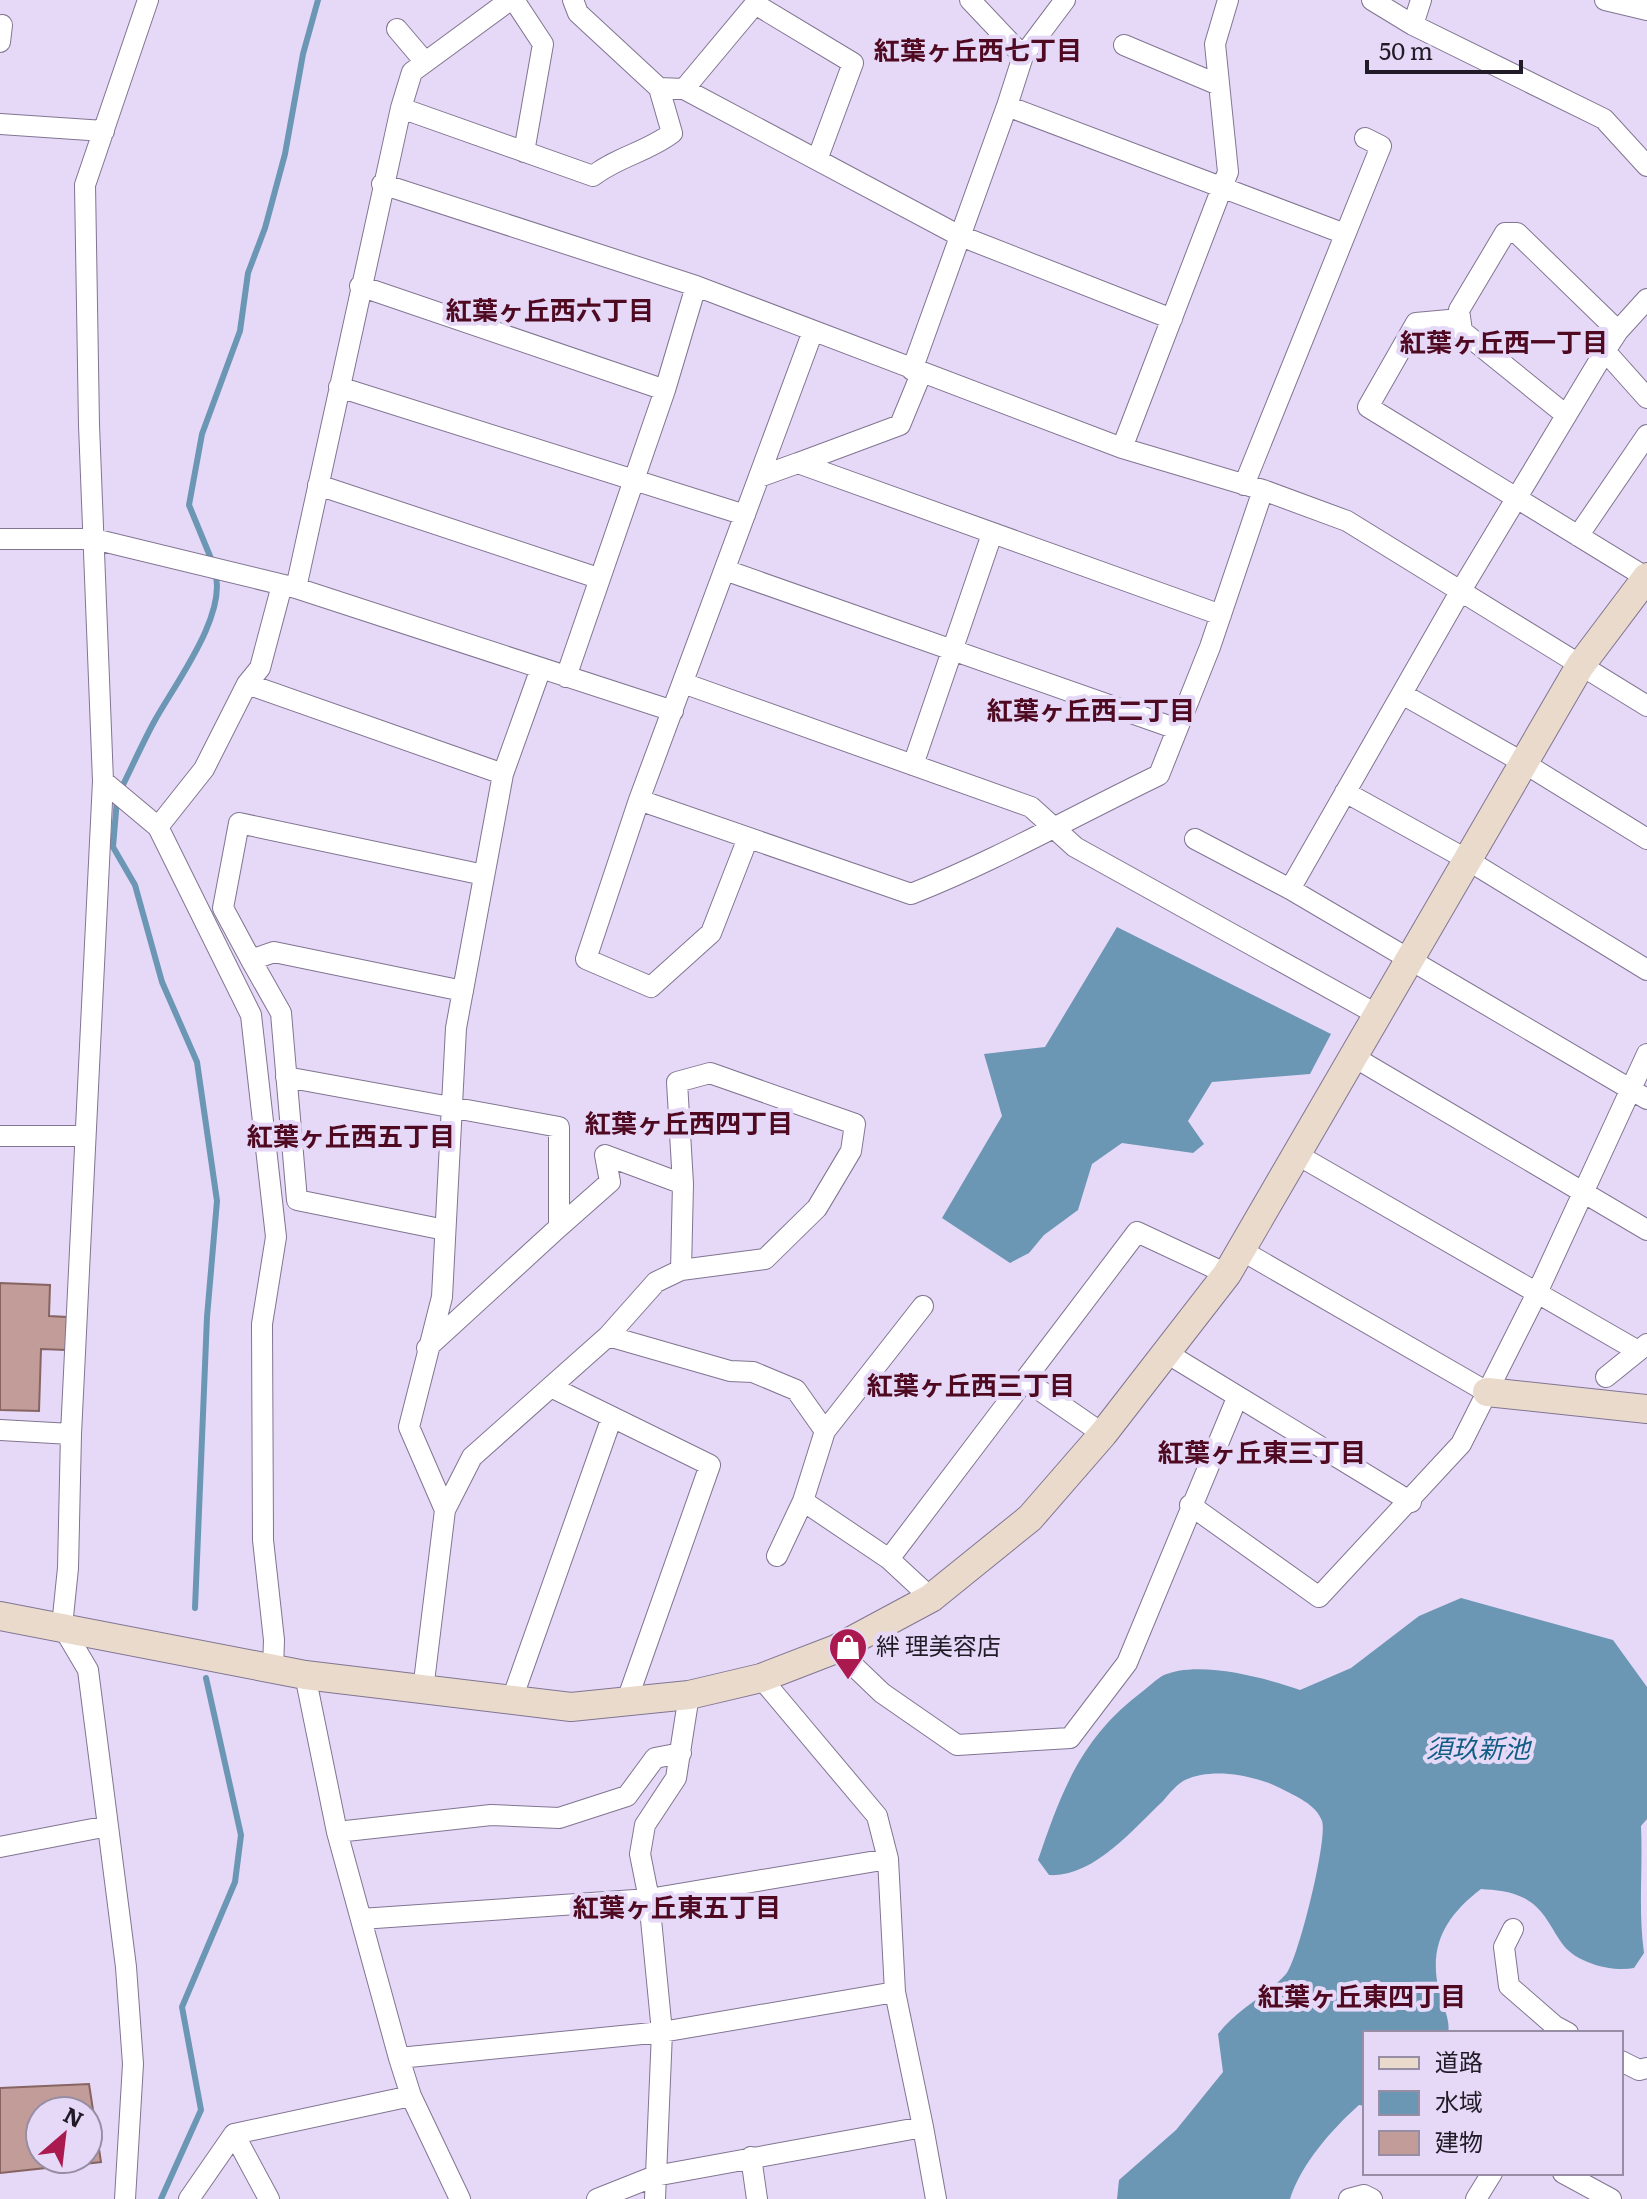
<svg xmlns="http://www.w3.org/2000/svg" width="1647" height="2199" font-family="Literata,'Noto Sans JP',serif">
  <rect width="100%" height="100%" fill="#e6d9f8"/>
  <path fill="#6c97b4" d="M1117,927L1331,1034L1310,1074L1212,1082L1188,1121L1204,1144L1193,1153L1122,1143L1092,1164L1078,1210L1044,1235L1029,1253L1010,1263L942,1218L1002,1116L984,1054L1045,1047Z
    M1461,1598L1613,1640L1647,1687V1819L1641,1826C1643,1871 1638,1908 1644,1953L1634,1968C1613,1972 1579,1964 1564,1946C1551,1929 1545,1909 1524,1898C1510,1891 1496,1890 1481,1889C1446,1916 1428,1945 1439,1991C1442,2004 1451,2021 1448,2033H1365V2106L1359,2105C1332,2129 1301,2164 1290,2199H1117L1119,2180L1176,2130L1223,2072L1218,2034C1238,2008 1266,1996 1286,1974C1298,1960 1328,1839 1322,1821C1316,1804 1295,1796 1280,1788C1254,1775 1212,1767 1185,1780C1177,1784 1169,1794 1163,1801C1133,1829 1093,1878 1049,1875L1038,1860C1061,1793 1080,1740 1138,1695C1146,1689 1154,1681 1162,1676C1197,1659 1266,1678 1300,1690L1351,1668L1419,1616Z"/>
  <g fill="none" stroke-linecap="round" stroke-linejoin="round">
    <path stroke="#6c97b4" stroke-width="6" d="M212,561L189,505L202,434L240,331L248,273L265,228L285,154L303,54L318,0
      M121,789C132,767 142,744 154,722C174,685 228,615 215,572
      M117,799L113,847L135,885L162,982L197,1062L217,1201L207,1317L195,1608
      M161,2199L201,2110L182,2007L235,1882L241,1835L206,1678"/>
  </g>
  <path fill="#c19c98" stroke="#866461" stroke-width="2" fill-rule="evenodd" d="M0,1283L50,1285L49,1316L67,1317L66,1350L41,1349L39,1411L0,1410Z
    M89,2084L101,2162L0,2173V2088ZM40,2111H88V2159H40Z"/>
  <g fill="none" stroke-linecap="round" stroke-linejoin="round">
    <g stroke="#817591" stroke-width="22">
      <path id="street" d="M514,0L543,44L524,152
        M573,0L578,13L659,88L684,89L958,235L1172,319
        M970,0L1023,56
        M1228,0L1215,44L1228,172L1122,448L1263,490L1347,521L1647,706
        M1372,0L1413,25L1604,119L1647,166
        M1605,0L1647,10
        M1413,25L1421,0
        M397,29L425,62
        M0,42L2,25
        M1124,45L1219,85
        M684,89L755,4L853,63L817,160
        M1007,106L1023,56L1065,0
        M401,108L412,72L510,0
        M0,124L104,131
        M382,184L696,286L665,390L566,677
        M360,286L665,390
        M696,286L1122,448
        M1460,319L1416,323L1368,407L1647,578
        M1605,351L1647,398
        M912,370L1007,106L1345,234
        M339,387L745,515
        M1566,415L1462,331L1459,310L1505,233H1517L1618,331
        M798,463L900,425L921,374
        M759,477L798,463L1221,615
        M318,485L598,578
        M1244,485L1381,146L1365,138
        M1578,536L1647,435
        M0,539H94L296,588L673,711
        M725,570L1177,729
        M296,588L401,108L593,176C617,157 647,152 672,133L659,88
        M683,683L1031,807L1075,847L1378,1015
        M247,684L503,774
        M1402,694L1524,763L1647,839
        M913,765L992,534
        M103,781L158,827L251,1015L276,1237L262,1324L263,1540L274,1640L273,1669
        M1345,792L1466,859L1647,970
        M639,800L911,894C997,860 1076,815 1159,775L1210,647L1263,490
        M158,827L204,769L247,684L260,668L282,585
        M748,838L711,933L651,987L586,959L639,800L813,331
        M1195,839L1290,889L1647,1099
        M1290,889L1460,592L1605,351L1618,331L1647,299
        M251,960L281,1013L297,1200L445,1230
        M463,991L274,952L251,960L223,908L239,823L484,875
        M1354,1057L1647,1230
        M286,1077L559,1127V1227L427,1348
        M0,1136H85
        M1296,1154L1638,1351
        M559,1227L610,1182L605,1155L683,1184
        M1241,1250L1487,1392
        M608,1336L730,1371L753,1372L796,1390L825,1431
        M1165,1352L1411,1502
        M1606,1377L1647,1344
        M1025,1380L1103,1434
        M551,1387L710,1465L626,1703
        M0,1430L71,1434
        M803,1501L889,1559
        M1190,1505L1319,1597L1461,1444L1536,1295L1647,1054
        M445,1510L409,1427L442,1297L456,1028L503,774L541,668
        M777,1556L803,1501L825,1431L923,1306
        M931,1598L889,1559L1137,1232L1227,1274
        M836,1649L882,1693L957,1745L1070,1738L1127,1663L1237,1398
        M305,1675L337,1832L399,2058L411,2096L460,2199
        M423,1690L445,1510L472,1457L608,1336L656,1282L681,1270L765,1259L817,1208L851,1151L855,1124L710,1073L677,1082L683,1184L681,1270
        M511,1702L612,1417
        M337,1832L491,1815L559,1818L627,1796L655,1758L681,1753
        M0,1847L108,1826
        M361,1919L649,1899L888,1859
        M1513,1929L1504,1947L1509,1986L1555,2026L1568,2033
        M399,2058L662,2032L895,1992
        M1621,2061L1639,2070L1647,2068
        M923,2127L936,2199
        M234,2134L269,2199
        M751,2157L757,2199
        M1563,2173L1611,2199
        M125,2199L133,2064L126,1967L88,1670L62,1626L68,1568L71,1434L103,781L89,425L85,185L148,0
        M189,2199L234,2134L411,2096
        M597,2199L655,2176L923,2127L895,1992L888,1859L877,1816L761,1678
        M655,2199L662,2032L649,1899L640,1854L645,1825L676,1778L689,1695
        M1349,2199L1364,2195L1372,2199
        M1476,2199L1492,2173"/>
    </g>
    <g stroke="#817591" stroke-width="30">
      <path id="secondary" d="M1487,1392L1647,1409
        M0,1616L305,1675L571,1707L689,1695L761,1678L836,1649L931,1598L1030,1518L1103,1434L1227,1274L1580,666L1647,577"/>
    </g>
    <use href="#street" stroke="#fff" stroke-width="20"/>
    <use href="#secondary" stroke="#e9dacb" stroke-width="28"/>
  </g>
  <defs>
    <g id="shop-pin" transform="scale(2)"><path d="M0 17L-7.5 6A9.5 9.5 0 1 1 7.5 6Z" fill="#ab1a4f" stroke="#e6d9f8"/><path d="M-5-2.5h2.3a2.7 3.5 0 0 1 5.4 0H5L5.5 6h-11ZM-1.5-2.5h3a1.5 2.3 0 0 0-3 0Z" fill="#fff"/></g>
  </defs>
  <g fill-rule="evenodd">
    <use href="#shop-pin" x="848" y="1647"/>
  </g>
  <g text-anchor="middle" stroke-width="8" stroke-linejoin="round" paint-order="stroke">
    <g font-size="24" fill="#201b26" stroke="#e6d9f8" text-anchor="start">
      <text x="876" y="1655">絆 理美容店</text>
    </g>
    <g font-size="26" font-weight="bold" fill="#4f0a22" stroke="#e6d9f8">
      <text x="978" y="60">紅葉ヶ丘西七丁目</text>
      <text x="550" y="320">紅葉ヶ丘西六丁目</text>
      <text x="1504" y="352">紅葉ヶ丘西一丁目</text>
      <text x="1091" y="720">紅葉ヶ丘西二丁目</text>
      <text x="689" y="1133">紅葉ヶ丘西四丁目</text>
      <text x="351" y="1146">紅葉ヶ丘西五丁目</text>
      <text x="971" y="1395">紅葉ヶ丘西三丁目</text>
      <text x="1262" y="1462">紅葉ヶ丘東三丁目</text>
      <text x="677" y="1917">紅葉ヶ丘東五丁目</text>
      <text x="1362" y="2006">紅葉ヶ丘東四丁目</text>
    </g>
    <g font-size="26" font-style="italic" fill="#115d84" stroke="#e6d9f8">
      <text x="1478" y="1758">須玖新池</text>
    </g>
  </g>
  <rect x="1363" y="2031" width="260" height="144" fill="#e6d9f8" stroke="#978da4" stroke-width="2"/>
  <rect x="1379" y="2057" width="40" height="12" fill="#e9dacb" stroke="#978da4" stroke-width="2"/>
  <text x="1435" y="2071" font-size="24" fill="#201b26">道路</text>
  <rect x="1379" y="2091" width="40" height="24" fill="#6c97b4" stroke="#978da4" stroke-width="2"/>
  <text x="1435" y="2111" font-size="24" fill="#201b26">水域</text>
  <rect x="1379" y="2131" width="40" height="24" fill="#c19c98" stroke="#978da4" stroke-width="2"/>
  <text x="1435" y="2151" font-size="24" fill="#201b26">建物</text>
  <g transform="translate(64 2135) rotate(28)"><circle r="38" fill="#e6d9f8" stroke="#978da4" stroke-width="2"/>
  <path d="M0-6L14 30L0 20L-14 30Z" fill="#ab1a4f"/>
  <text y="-12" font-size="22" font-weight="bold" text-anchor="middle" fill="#201b26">N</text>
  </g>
  <path d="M1367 60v12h154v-12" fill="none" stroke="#201b26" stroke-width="4"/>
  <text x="1379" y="60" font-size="24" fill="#201b26" stroke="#e6d9f8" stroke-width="6" paint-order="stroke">50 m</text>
</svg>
